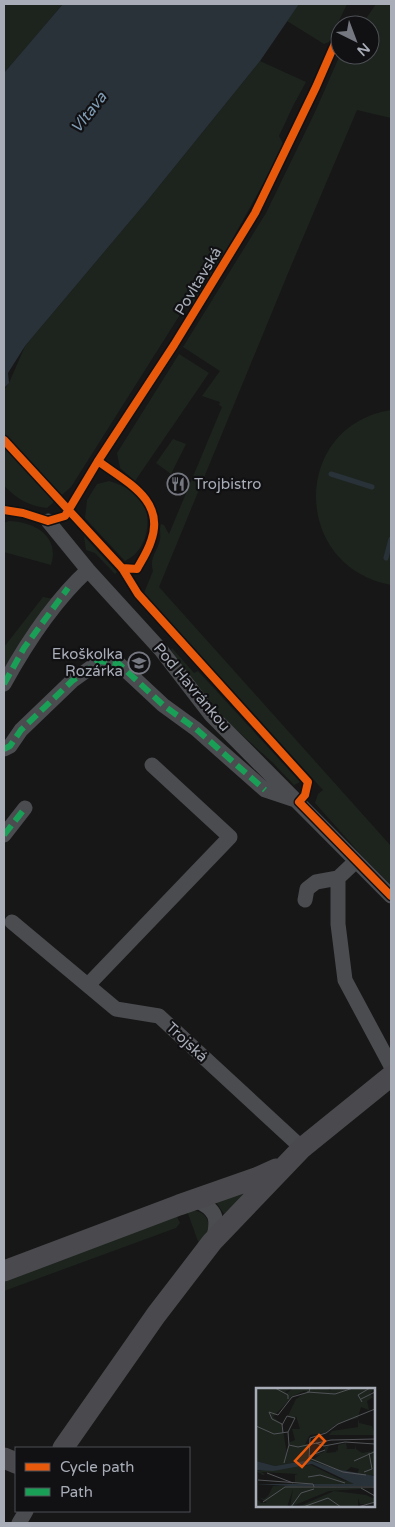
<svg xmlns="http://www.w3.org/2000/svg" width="395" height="1527" font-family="'Varela Round',sans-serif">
  <rect width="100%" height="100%" fill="#171717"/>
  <path fill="#1d241e" d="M4,4H63L4,73Z
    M299,4H347L329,42L324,44L287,21Z
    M376,4H391V118L357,110L291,266L159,587L391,846V885L364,858L315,803L318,794L323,790L144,593L153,571C149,558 157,552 160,540C161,534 159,530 161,524L164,525L169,534L222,407L219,405L220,402L202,396L220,371L183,347L266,213L315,112L340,55H370V25H353L358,14L363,23Z
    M260,61L306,82L293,106L279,136L284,146L222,258L193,304L183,310L71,487L47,508C28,506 18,499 4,486V390L9,383L25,346L147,201Z
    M179,354L209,373L135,481L120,468L117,453Z
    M391,410V585C290,566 292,425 391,410Z
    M173,439L186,444L171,474L156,463Z
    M109,481C119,484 129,488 137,495C152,509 150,537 137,552C134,556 129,558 125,561L85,518L87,500L97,484Z
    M9,521C35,522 60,536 51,565L4,552V523Z
    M84,536L117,572L115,574L95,553L86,550Z
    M43,597L54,599L4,675V647Z
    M172,648L194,673L198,671L300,782L294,785L272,762L206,702L171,650Z
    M250,1189L224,1214L216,1202Z
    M193,1210C206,1213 209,1219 209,1231L199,1244L187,1211Z
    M176,1214L180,1223L176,1228L4,1291V1279Z"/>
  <path fill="#2a3239" d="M63,4H299L260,61L147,201L25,346L8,373L9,383L4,388V73Z"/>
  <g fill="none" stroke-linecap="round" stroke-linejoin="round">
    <path stroke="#2a3239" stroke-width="5" d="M331,474L372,487
      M386,558L391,539"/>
    <path stroke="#4b4c50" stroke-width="15" d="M48,521L88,570L161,650L211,715L391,896
      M4,684C27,642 53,602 88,570
      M4,749L10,746L21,730L72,681L100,661L119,664L163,705L196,729L265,790L295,800
      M4,835L25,808
      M356,861L338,878V924L345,980L391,1066
      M305,900L307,889L316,882L338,878
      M12,922L116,1009L159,1016L302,1148
      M88,985L230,837L152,765
      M195,1200C217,1209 219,1219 213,1241
      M19,1523L26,1511"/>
    <path stroke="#4a4a4e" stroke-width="21" d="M4,1271L179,1205L256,1178L276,1169
      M63,1448L156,1315L212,1242L302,1148L391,1076
      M4,1458L16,1463"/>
    <path stroke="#1a9f57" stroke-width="6" stroke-dasharray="12 6" stroke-linecap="butt" d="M4,684L24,648L68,588
      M4,749L10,746L21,730L72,681L100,661L119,664L163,705L196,729L265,790
      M4,835L25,808"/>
    <g stroke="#111113" stroke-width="11">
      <path id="cycleway" d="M4,440L122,568L138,594L308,782L305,795L299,802L391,896
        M98,461C126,482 166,500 151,541C148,551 142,560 137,569L122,568
        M4,510L23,513L48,521L65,516L98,461L174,345L255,213L316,87L340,32"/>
    </g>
    <use href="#cycleway" stroke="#e8590c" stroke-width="8"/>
  </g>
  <defs>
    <g id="restaurant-ring" transform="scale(1.125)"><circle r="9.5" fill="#111113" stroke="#757880" stroke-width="1.5"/><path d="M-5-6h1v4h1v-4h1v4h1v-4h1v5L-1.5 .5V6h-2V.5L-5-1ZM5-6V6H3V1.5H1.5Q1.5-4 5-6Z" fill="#757880"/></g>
    <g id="school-ring" transform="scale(1.125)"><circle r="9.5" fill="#111113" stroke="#757880" stroke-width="1.5"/><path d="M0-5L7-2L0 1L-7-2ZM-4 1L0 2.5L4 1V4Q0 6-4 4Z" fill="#757880"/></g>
  </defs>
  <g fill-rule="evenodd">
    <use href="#restaurant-ring" x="178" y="484"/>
    <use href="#school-ring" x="139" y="663"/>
  </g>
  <g text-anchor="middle" stroke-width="4.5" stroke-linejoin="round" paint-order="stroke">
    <g font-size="15" fill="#a8adb8" stroke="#111113">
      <text transform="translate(198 281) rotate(-59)" y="5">Povltavská</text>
      <text transform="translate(192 687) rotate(50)" y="5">Pod Havránkou</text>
      <text transform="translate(187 1042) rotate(43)" y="5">Trojská</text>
    </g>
    <g font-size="15" fill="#a8adb8" stroke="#111113" text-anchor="start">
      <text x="194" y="489">Trojbistro</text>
      <text x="123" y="659" text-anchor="end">Ekoškolka<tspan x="123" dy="17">Rozárka</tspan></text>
    </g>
    <g font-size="16" font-style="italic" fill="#7f9bb3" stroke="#111113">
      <text transform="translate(88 112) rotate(-52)" y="6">Vltava</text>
    </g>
  </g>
  <g transform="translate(256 1388)">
    <rect width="119" height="119" fill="#171717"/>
    <path d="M0,0L34,1L29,4L31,5L37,0H71L75,3L74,0H118L114,6L117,9L111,13L113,22L105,19L102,30L103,35L116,38L119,47H73L76,43L102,39V30L83,35L69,45L54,47L49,56H53L52,70L58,71L64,67L54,68L68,64L69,59L73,58L70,65L80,64L81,61L82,64V57L90,55L91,61H99L100,56V61L106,65L117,63L119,56V87H101L103,81L95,79L89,84L101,87H94L53,72L19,78L0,73ZM48,3L58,5L50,4L40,11L29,34L31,29L39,31L40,28L44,41H36L39,52L32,55L37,58H33L31,66L26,36L17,29L38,7L32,13L35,9ZM55,77L86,92L108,97L15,95H39V87L42,86L5,84L9,86L7,87L0,83ZM17,98H35L119,100L73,103L34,119L37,101L31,119H1L0,110L5,115H11L3,109L8,111L12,108ZM78,103L110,107L119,111V116H104L102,110V119H42Z" fill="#1d241e" fill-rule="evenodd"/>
    <path d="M53,72L79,81L119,88V98H34L0,96H98L56,76L17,83L0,82V73L19,78Z" fill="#2a3239"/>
    <path fill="none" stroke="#515357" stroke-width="1" d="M19,0L32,7V11M26,0H42M51,4L79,6L97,0M105,11L119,4M106,14L102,7L114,0M26,37L31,28L39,30L32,44L33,57M0,38L18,46L32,44M27,45L26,36L16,31L13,24L22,27L36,9L53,4L54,0M60,55L68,58L89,54L119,56M33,57L42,59L75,52L119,51M53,68L69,62M53,70L54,50L70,45L82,36L119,21M53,70L87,84L110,87M98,73L118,64M28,75L33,57M108,84L116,81L113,65M11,85L37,95M52,89L64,87L89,95M2,92L57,96L58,99M105,100L119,108M7,114L29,99H119M35,119L45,105L58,101M47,119L72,110L85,119M102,119L119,114"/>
    <path fill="#e8590c" fill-opacity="0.15" stroke="#e8590c" stroke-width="2.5" d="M63,47L69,53L46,79L39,73Z"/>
    <rect width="119" height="119" fill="none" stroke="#a8adb8" stroke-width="2.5"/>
  </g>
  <rect width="395" height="1527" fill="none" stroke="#a8adb8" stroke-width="10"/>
  <rect x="15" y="1447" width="175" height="65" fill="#111113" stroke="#4d4f55"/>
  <rect x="25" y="1463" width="25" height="8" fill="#e8590c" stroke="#4d4f55"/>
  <text x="60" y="1472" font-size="15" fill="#a8adb8">Cycle path</text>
  <rect x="25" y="1488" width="25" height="8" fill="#1a9f57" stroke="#4d4f55"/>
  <text x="60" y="1497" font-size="15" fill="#a8adb8">Path</text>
  <g transform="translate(355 40) rotate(138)"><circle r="24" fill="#111113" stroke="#4d4f55"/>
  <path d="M0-4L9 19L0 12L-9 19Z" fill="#757880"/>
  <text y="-8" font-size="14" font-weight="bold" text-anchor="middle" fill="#a8adb8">N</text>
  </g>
</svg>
